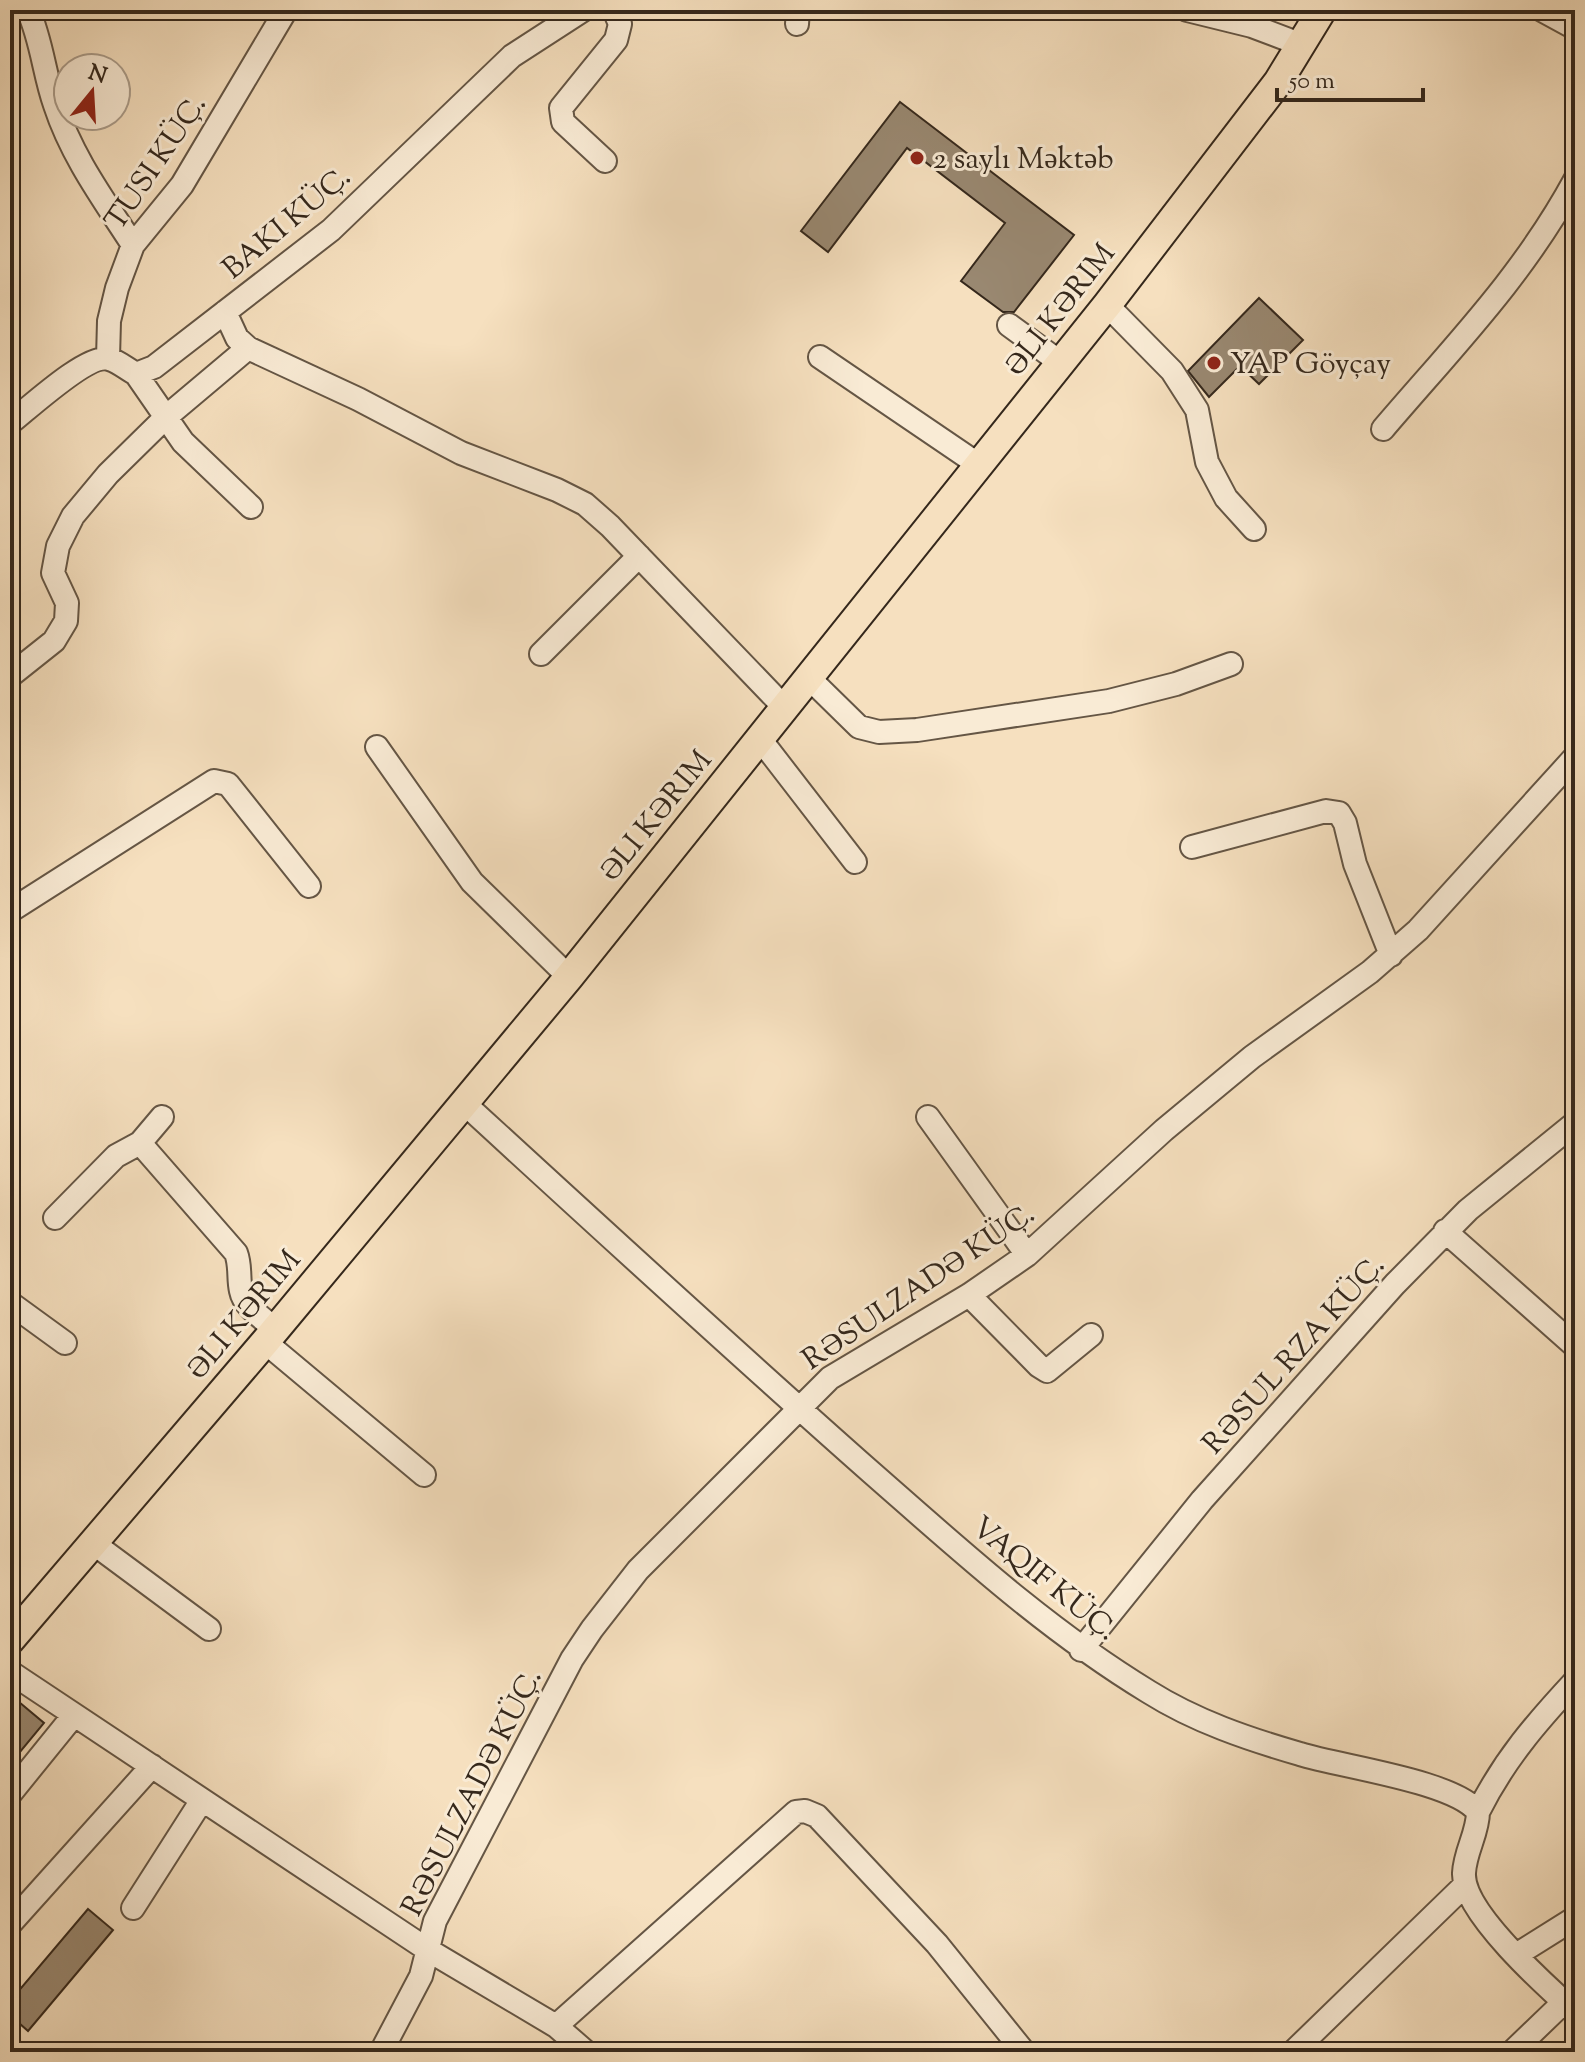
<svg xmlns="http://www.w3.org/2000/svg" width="1585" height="2062" font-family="'Sorts Mill Goudy',serif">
  <rect width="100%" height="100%" fill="#f6e0bf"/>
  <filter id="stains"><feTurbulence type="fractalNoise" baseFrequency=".0025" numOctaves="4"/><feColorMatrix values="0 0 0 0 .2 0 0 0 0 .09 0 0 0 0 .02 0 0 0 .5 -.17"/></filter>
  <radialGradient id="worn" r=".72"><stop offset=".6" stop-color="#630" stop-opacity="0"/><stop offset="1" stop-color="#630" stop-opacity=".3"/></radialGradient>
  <path fill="#998871" stroke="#35281c" stroke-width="2" d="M900,102L1074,235L1014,312H1003L961,281L1005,223L907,148L828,252L801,231Z
    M1259,298L1303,340L1259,384L1240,366L1209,397L1188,371Z
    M19,1702L44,1723L10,1764V1712Z
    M88,1909L113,1930L28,2031L10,2015V2001Z"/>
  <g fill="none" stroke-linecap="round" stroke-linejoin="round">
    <g stroke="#655645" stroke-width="26">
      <path id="minor" d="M28,10C42,41 44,74 55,105C72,157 104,200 133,245
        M1187,10L1252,26L1302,45
        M1542,10L1575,28
        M797,24L798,10
        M605,161L563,122L561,108L616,40L620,24L614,10
        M1107,305L1172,371L1197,410L1207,462L1226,498L1254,529
        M225,312L237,338L248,348L358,399L461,453L557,490L585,504L610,526L785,708
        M1009,325L1061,363
        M820,357L979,465
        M108,358L109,321L117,288L133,245L182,185L286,10
        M136,374L183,442L251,507
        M10,423C28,409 88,353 109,359C118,361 128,370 136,374L154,367L331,230L512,56L583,10
        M1383,429C1453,347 1523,276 1575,180
        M541,654L639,556
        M10,676L54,641L66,621L67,603L53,573L58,546L73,516L108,474L166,417L248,348
        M809,678L859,727L879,732L917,730L1109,701L1176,684L1231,664
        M760,739L855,862
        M377,747L472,882L569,977
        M1192,847L1326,811L1339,813L1345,823L1355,864L1391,955
        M10,911L214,781L228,784L309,886
        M465,1104C600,1228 735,1352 872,1473C961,1551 1047,1630 1149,1692C1195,1721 1248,1739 1300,1754C1341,1767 1454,1781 1478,1812C1478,1833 1465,1851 1464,1873C1462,1911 1547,1987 1575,2012
        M928,1117L1027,1255
        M140,1143L236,1253C241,1266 238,1278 241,1291C244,1307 264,1319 275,1329
        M55,1218L116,1156L140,1143L162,1117
        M1445,1231L1575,1346
        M969,1295L1039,1366L1047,1371L1091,1335
        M10,1303L65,1343
        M265,1342L424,1475
        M93,1543L209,1629
        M1081,1650L1202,1500L1395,1284L1468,1210L1575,1123
        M10,1672L428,1950L556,2026L586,2052
        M10,1794L74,1715
        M1478,1812C1504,1760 1536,1723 1575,1681
        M133,1908L202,1800
        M10,1924L152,1766
        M1516,1955L1575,1918
        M556,2026L796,1812L805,1811L817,1816L937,1944L1024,2052
        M381,2052L421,1976L435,1921L572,1659L592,1629L638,1570L830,1378L969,1295L1027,1255L1164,1130L1252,1057L1370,972L1418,930L1575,757
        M1293,2052L1465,1885
        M1512,2052L1564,2002"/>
    </g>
    <g stroke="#35281c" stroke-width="32">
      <path id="major" d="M10,1640L265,1342L569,977L1107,305L1278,82L1322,10"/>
    </g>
    <use href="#minor" stroke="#f9ebd5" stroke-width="22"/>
    <use href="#major" stroke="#f6e0bf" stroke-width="28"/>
  </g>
  <g fill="#8f2418" stroke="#f9ebd5" stroke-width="3">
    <circle cx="917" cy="158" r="8"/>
    <circle cx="1214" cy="363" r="8"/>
  </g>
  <g text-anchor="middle" stroke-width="6" stroke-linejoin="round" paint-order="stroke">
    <g font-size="30" fill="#35281c" stroke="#f9ebd5" text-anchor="start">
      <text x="933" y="168">2 saylı Məktəb</text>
      <text x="1230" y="373">YAP Göyçay</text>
    </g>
    <g font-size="30" fill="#35281c" stroke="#f9ebd5">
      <text transform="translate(155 162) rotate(-56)" y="10">TUSI KÜÇ.</text>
      <text transform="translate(286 222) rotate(-40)" y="10">BAKI KÜÇ.</text>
      <text transform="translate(1059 309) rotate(-52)" y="10">ƏLI KƏRIM</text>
      <text transform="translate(655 815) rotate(-51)" y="10">ƏLI KƏRIM</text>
      <text transform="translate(918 1286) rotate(-34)" y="10">RƏSULZADƏ KÜÇ.</text>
      <text transform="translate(243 1314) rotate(-50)" y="10">ƏLI KƏRIM</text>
      <text transform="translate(1293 1354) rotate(-48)" y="10">RƏSUL RZA KÜÇ.</text>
      <text transform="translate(1045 1578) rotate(39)" y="10">VAQIF KÜÇ.</text>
      <text transform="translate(471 1792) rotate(-63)" y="10">RƏSULZADƏ KÜÇ.</text>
    </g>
  </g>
  <rect width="1585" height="2062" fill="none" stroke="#f6e0bf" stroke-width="40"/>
  <rect x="12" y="12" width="1561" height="2038" fill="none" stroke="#35281c" stroke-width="4"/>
  <rect x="20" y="20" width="1545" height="2022" fill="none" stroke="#35281c" stroke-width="2"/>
  <g transform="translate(92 92) rotate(18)"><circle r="38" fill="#f9ebd5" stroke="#ab9d8b" stroke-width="2"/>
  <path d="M0-6L14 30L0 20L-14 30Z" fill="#8f2418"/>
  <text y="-12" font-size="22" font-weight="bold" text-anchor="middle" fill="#35281c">N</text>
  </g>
  <path d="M1277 88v12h146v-12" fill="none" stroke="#35281c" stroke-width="4"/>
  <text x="1289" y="88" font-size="24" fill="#35281c" stroke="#f9ebd5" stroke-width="6" paint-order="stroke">50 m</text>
  <rect width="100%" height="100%" filter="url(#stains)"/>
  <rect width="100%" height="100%" fill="url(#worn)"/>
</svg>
